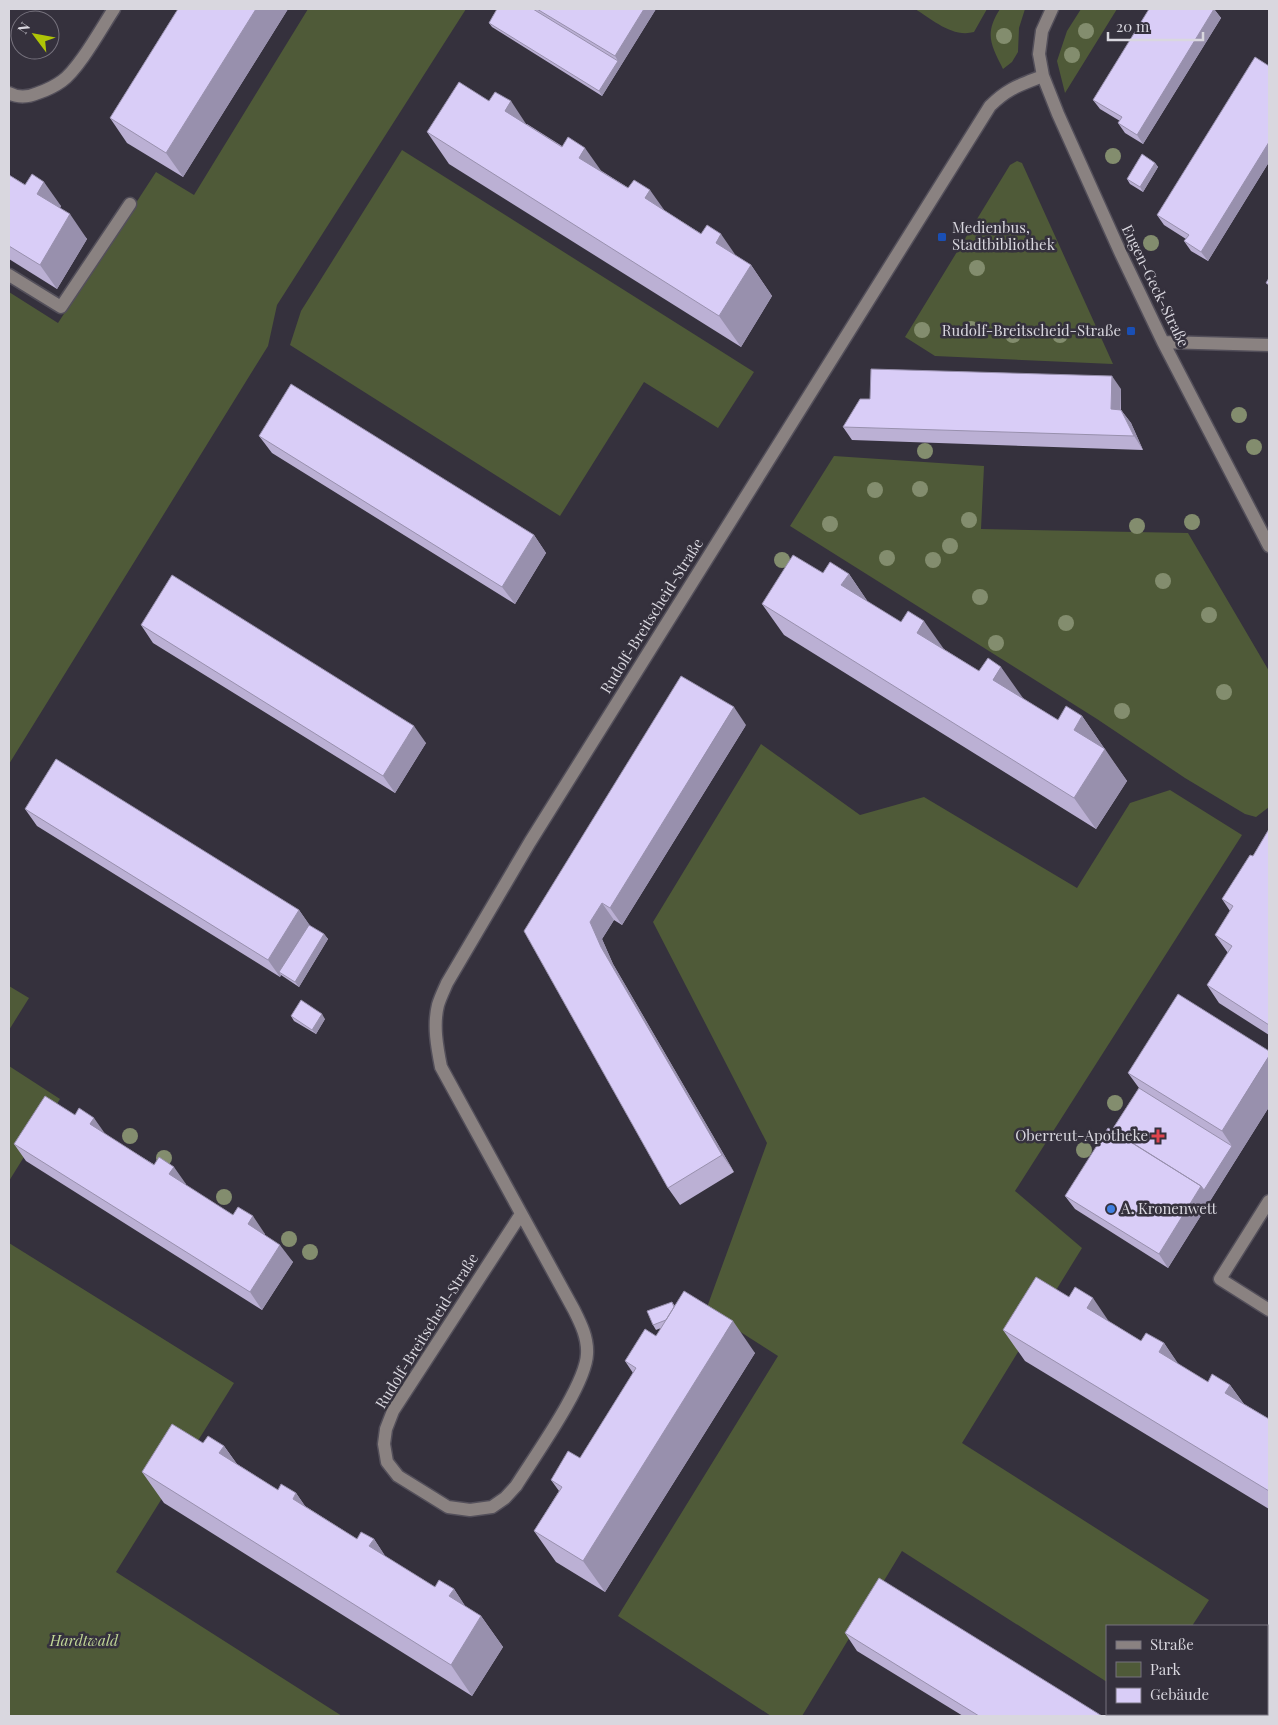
<svg xmlns="http://www.w3.org/2000/svg" width="1278" height="1725" font-family="'Playfair Display',serif">
  <rect width="100%" height="100%" fill="#35313d"/>
  <path fill="#4f5a38" d="M308,9H466L277,305L268,346L9,764V292L58,323L156,172L194,195Z
    M915,9H987L974,32C952,38 932,19 915,9Z
    M1000,9H1025L1019,28L1018,52L1012,62L1003,69C991,45 984,34 1000,9Z
    M1081,9H1117L1065,93L1057,61L1067,31Z
    M402,150L754,372L718,428L644,382L560,516L290,345L301,311Z
    M1017,161L1022,163L1113,364L935,356L905,337L1010,165Z
    M834,456L984,466L981,529L1188,533L1269,671V807L1256,817L1245,814L1185,778L1097,719L790,526Z
    M761,744L860,815L924,797L1077,888L1130,803L1170,790L1242,835L1015,1191L1082,1248L962,1443L1209,1600L1192,1626H1107V1682L902,1551L802,1716H771L618,1616L778,1356L706,1310L767,1143L653,922Z
    M9,986L29,998L9,1030Z
    M9,1066L60,1099L9,1181Z
    M9,1243L234,1383L116,1572L342,1716H9Z"/>
  <g fill="none" stroke-linecap="round" stroke-linejoin="round">
    <g stroke="#534f5a" stroke-width="15">
      <path id="minor" d="M1052,9L1042,31L1039,54L1043,76L1058,114L1121,254L1163,342L1269,546
        M9,93C18,98 29,97 38,93C47,90 55,86 62,81C79,69 102,27 114,9
        M9,275L61,307L130,204
        M1163,342L1269,345
        M1269,1201L1220,1279L1269,1310
        M521,1214L393,1411L386,1429L384,1444L387,1462L398,1476L448,1507L470,1510L492,1507L505,1498L516,1486C534,1457 586,1385 587,1354C588,1338 581,1324 574,1310L441,1067C437,1047 433,1025 438,1005C440,998 444,990 447,983L530,842L990,106C1008,88 1020,85 1043,76"/>
    </g>
    <use href="#minor" stroke="#8a8281" stroke-width="12"/>
  </g>
  <g fill="#838d6e">
    <circle cx="1086" cy="31" r="8"/>
    <circle cx="1004" cy="36" r="8"/>
    <circle cx="1072" cy="55" r="8"/>
    <circle cx="1113" cy="156" r="8"/>
    <circle cx="1151" cy="243" r="8"/>
    <circle cx="977" cy="268" r="8"/>
    <circle cx="971" cy="329" r="8"/>
    <circle cx="922" cy="330" r="8"/>
    <circle cx="1013" cy="335" r="8"/>
    <circle cx="1060" cy="335" r="8"/>
    <circle cx="1239" cy="415" r="8"/>
    <circle cx="1254" cy="447" r="8"/>
    <circle cx="925" cy="451" r="8"/>
    <circle cx="920" cy="489" r="8"/>
    <circle cx="875" cy="490" r="8"/>
    <circle cx="969" cy="520" r="8"/>
    <circle cx="1192" cy="522" r="8"/>
    <circle cx="830" cy="524" r="8"/>
    <circle cx="1137" cy="526" r="8"/>
    <circle cx="950" cy="546" r="8"/>
    <circle cx="887" cy="558" r="8"/>
    <circle cx="782" cy="560" r="8"/>
    <circle cx="933" cy="560" r="8"/>
    <circle cx="1163" cy="581" r="8"/>
    <circle cx="980" cy="597" r="8"/>
    <circle cx="1209" cy="615" r="8"/>
    <circle cx="1066" cy="623" r="8"/>
    <circle cx="996" cy="643" r="8"/>
    <circle cx="1224" cy="692" r="8"/>
    <circle cx="1122" cy="711" r="8"/>
    <circle cx="1115" cy="1103" r="8"/>
    <circle cx="130" cy="1136" r="8"/>
    <circle cx="1084" cy="1150" r="8"/>
    <circle cx="164" cy="1158" r="8"/>
    <circle cx="224" cy="1197" r="8"/>
    <circle cx="289" cy="1239" r="8"/>
    <circle cx="310" cy="1252" r="8"/>
  </g>
  <path fill="#bbb0d4" d="M178,9H288L183,177L127,143L110,118Z
    M497,9H656L602,96L492,27L489,23Z
    M1214,9L1221,18L1143,144L1125,133L1118,123L1120,121L1100,109L1093,100Z
    M1269,66V162L1208,261L1191,251L1184,241L1186,239L1164,225L1157,215Z
    M527,124L751,265L772,296L741,347L449,164L427,132Z
    M1155,163L1158,167L1143,192L1130,184L1127,179Z
    M9,175L61,206L60,208L87,239L57,289L9,259Z
    M1121,389V410L1131,423L1143,450L852,440L843,427L870,399Z
    M259,436L534,535L546,553L515,604L272,453Z
    M823,573L849,574L868,602L1058,720L1082,716L1104,748V749L1127,781L1096,829L784,635L762,604Z
    M141,625L426,743L395,793L153,643Z
    M746,725L622,925L614,920L602,939L613,964L734,1172L680,1205L668,1188L524,931Z
    M25,809L299,910L310,926L324,934L328,939L299,987L281,975L280,977L37,826Z
    M1269,829V1035L1219,1003L1207,985L1228,953L1215,935L1230,911L1222,899L1253,856Z
    M291,1016L325,1019L316,1034L294,1021Z
    M1128,1073L1269,1107L1168,1268L1075,1209L1065,1196L1112,1130L1139,1088Z
    M106,1135L186,1184L185,1185L233,1215L265,1234L264,1235L293,1262L262,1310L26,1161L14,1144Z
    M672,1302L675,1306L755,1353L605,1592L556,1562L534,1531L559,1491L551,1480L580,1458L633,1373L625,1361L656,1336L661,1328L656,1330L653,1325Z
    M1110,1322L1141,1341L1164,1343L1178,1364L1208,1382L1230,1385L1244,1404L1269,1419V1509L1025,1361L1003,1330Z
    M203,1443L224,1446L237,1464L278,1490L296,1493L305,1506L357,1539H374L385,1556L435,1587L454,1589L465,1606L481,1616L503,1647L472,1696L164,1503L142,1472Z
    M845,1633L1102,1716H963L857,1651Z"/>
  <path fill="#9890ad" d="M256,9H288L183,177L166,153Z
    M644,9H656L602,96L599,91L618,61L615,56Z
    M1214,9L1221,18L1143,144L1137,135Z
    M511,101L532,133L505,111Z
    M1269,142V162L1208,261L1201,252Z
    M585,148L607,179L579,158Z
    M1155,163L1158,167L1143,192L1140,187Z
    M44,182L61,206L54,218L37,194Z
    M650,190L672,221L645,198Z
    M70,214L87,239L57,289L40,265Z
    M721,234L743,266L716,243Z
    M751,265L772,296L741,347L719,316Z
    M1112,376L1121,389L1120,423L1111,409Z
    M1121,410L1131,423L1143,450L1134,436Z
    M534,535L546,553L515,604L502,587Z
    M849,574L870,605L841,585Z
    M924,621L946,652L917,633Z
    M1001,667L1023,698L1015,711L993,680Z
    M734,707L746,725L622,925L610,908Z
    M1082,716L1104,748L1096,761L1074,730Z
    M414,726L426,743L395,793L383,776Z
    M1105,749L1127,781L1096,829L1074,798Z
    M602,903L614,920L602,939L613,964L734,1172L722,1155L601,947L590,922Z
    M299,910L311,927L279,972L281,975L280,977L268,960Z
    M324,934L328,939L299,987L295,982Z
    M322,1014L325,1019L316,1034L312,1030Z
    M1269,1056V1107L1168,1268L1159,1254L1201,1186L1232,1146L1222,1131Z
    M94,1118L106,1135L90,1124Z
    M174,1167L186,1184L181,1192L169,1174Z
    M253,1216L265,1234L260,1242L248,1224Z
    M280,1245L293,1262L262,1310L250,1292Z
    M1093,1298L1114,1329L1087,1308Z
    M733,1321L755,1353L605,1592L583,1561Z
    M1164,1343L1186,1375L1159,1352Z
    M1230,1385L1252,1416L1225,1393Z
    M224,1446L246,1477L219,1453Z
    M296,1493L318,1525L293,1499Z
    M374,1539L395,1571L369,1546Z
    M454,1589L475,1621L449,1596Z
    M481,1616L503,1647L472,1696L451,1665Z"/>
  <path fill="#d9cdf7" stroke="#9890ad" d="M178,9H256L166,153L110,118Z
    M497,9H533L618,61L599,91L489,23Z
    M537,9H644L615,56Z
    M1149,9H1214L1137,135L1118,123L1122,117L1093,100Z
    M1255,57L1269,66V142L1201,252L1184,241L1189,235L1157,215Z
    M459,82L489,101L495,92L511,101L505,111L562,147L568,137L585,148L579,158L628,188L634,180L650,190L645,198L701,234L707,225L721,234L716,243L751,265L719,316L427,132Z
    M1142,154L1155,163L1140,187L1127,179Z
    M32,174L44,182L37,194L70,214L40,265L9,246V175L25,185Z
    M1269,278V285L1266,283Z
    M871,369L1112,376L1111,409L1121,410L1134,436L843,427L860,399H870Z
    M291,384L534,535L502,587L259,436Z
    M793,555L823,573L830,562L849,574L841,585L901,622L908,611L924,621L917,633L979,671L988,658L1001,667L993,680L1058,720L1066,706L1082,716L1074,730L1105,749L1074,798L762,604Z
    M172,575L414,726L383,776L141,625Z
    M681,676L734,707L610,908L602,903L590,922L601,947L722,1155L668,1188L524,931Z
    M56,759L299,910L268,960L25,809Z
    M1269,829V1025L1207,985L1232,946L1215,935L1233,906L1222,899L1250,855L1253,856Z
    M309,925L324,934L295,982L279,972Z
    M1178,994L1269,1051V1056L1222,1131L1128,1073Z
    M301,1000L322,1014L312,1030L291,1016Z
    M1139,1088L1232,1146L1204,1190L1201,1186L1112,1130Z
    M45,1096L75,1115L79,1108L94,1118L90,1124L154,1165L159,1157L174,1167L169,1174L233,1215L238,1207L253,1216L248,1224L280,1245L250,1292L14,1144Z
    M1108,1128L1201,1186L1159,1254L1065,1196Z
    M1036,1277L1069,1297L1075,1287L1093,1298L1087,1308L1141,1341L1146,1333L1164,1343L1159,1352L1208,1382L1212,1374L1230,1385L1225,1393L1269,1419V1491L1003,1330Z
    M684,1291L733,1321L583,1561L534,1531L562,1487L551,1480L568,1451L580,1458L636,1368L625,1361L645,1329L656,1336Z
    M672,1302L674,1307L666,1320L653,1325L647,1311Z
    M172,1424L203,1443L208,1436L224,1446L219,1453L278,1490L281,1484L296,1493L293,1499L357,1539L361,1532L374,1539L369,1546L435,1587L439,1580L454,1589L449,1596L481,1616L451,1665L142,1472Z
    M879,1578L1102,1716H979L845,1633Z"/>
  <g fill="#1a4fb4" stroke="#35313d" stroke-width="2">
    <rect x="937" y="232" width="10" height="10" rx="2.5"/>
    <rect x="1126" y="326" width="10" height="10" rx="2.5"/>
  </g>
  <path fill="#e0444e" stroke="#35313d" stroke-width="2" d="M1155.5 1128.5h5v5h5v5h-5v5h-5v-5h-5v-5h5z"/>
  <circle fill="#3f7fe0" stroke="#35313d" stroke-width="2" cx="1111" cy="1209" r="5"/>
  <g text-anchor="middle" stroke-width="5" stroke-linejoin="round" paint-order="stroke">
    <g font-size="15" fill="#d9d7df" stroke="#35313d" text-anchor="start">
      <text x="952" y="233">Medienbus,<tspan x="952" dy="17">Stadtbibliothek</tspan></text>
      <text x="1121" y="336" text-anchor="end">Rudolf-Breitscheid-Straße</text>
      <text x="1148" y="1141" text-anchor="end">Oberreut-Apotheke</text>
      <text x="1121" y="1214">A. Kronenwett</text>
    </g>
    <g font-size="15" fill="#d9d7df" stroke="#35313d">
      <text transform="translate(1155 286) rotate(64)" y="5">Eugen-Geck-Straße</text>
      <text transform="translate(652 616) rotate(-58)" y="5">Rudolf-Breitscheid-Straße</text>
      <text transform="translate(427 1331) rotate(-58)" y="5">Rudolf-Breitscheid-Straße</text>
    </g>
    <g font-size="15" font-style="italic" fill="#c2d897" stroke="#35313d">
      <text x="84" y="1646">Hardtwald</text>
    </g>
  </g>
  <rect width="1278" height="1725" fill="none" stroke="#d9d7df" stroke-width="20"/>
  <rect x="1106" y="1625" width="162" height="90" fill="#35313d" stroke="#77737e"/>
  <rect x="1116" y="1641" width="25" height="8" fill="#8a8281" stroke="#77737e"/>
  <text x="1150" y="1650" font-size="15" fill="#d9d7df">Straße</text>
  <rect x="1116" y="1662" width="25" height="15" fill="#4f5a38" stroke="#77737e"/>
  <text x="1150" y="1675" font-size="15" fill="#d9d7df">Park</text>
  <rect x="1116" y="1688" width="25" height="15" fill="#d9cdf7" stroke="#77737e"/>
  <text x="1150" y="1700" font-size="15" fill="#d9d7df">Gebäude</text>
  <g transform="translate(35 35) rotate(302)"><circle r="24" fill="#35313d" stroke="#77737e"/>
  <path d="M0-4L9 19L0 12L-9 19Z" fill="#afc506"/>
  <text y="-8" font-size="14" font-weight="bold" text-anchor="middle" fill="#d9d7df">N</text>
  </g>
  <path d="M1108 32v8h95v-8" fill="none" stroke="#d9d7df" stroke-width="2.5"/>
  <text x="1116" y="32" font-size="15" fill="#d9d7df" stroke="#35313d" stroke-width="4" paint-order="stroke">20 m</text>
</svg>
